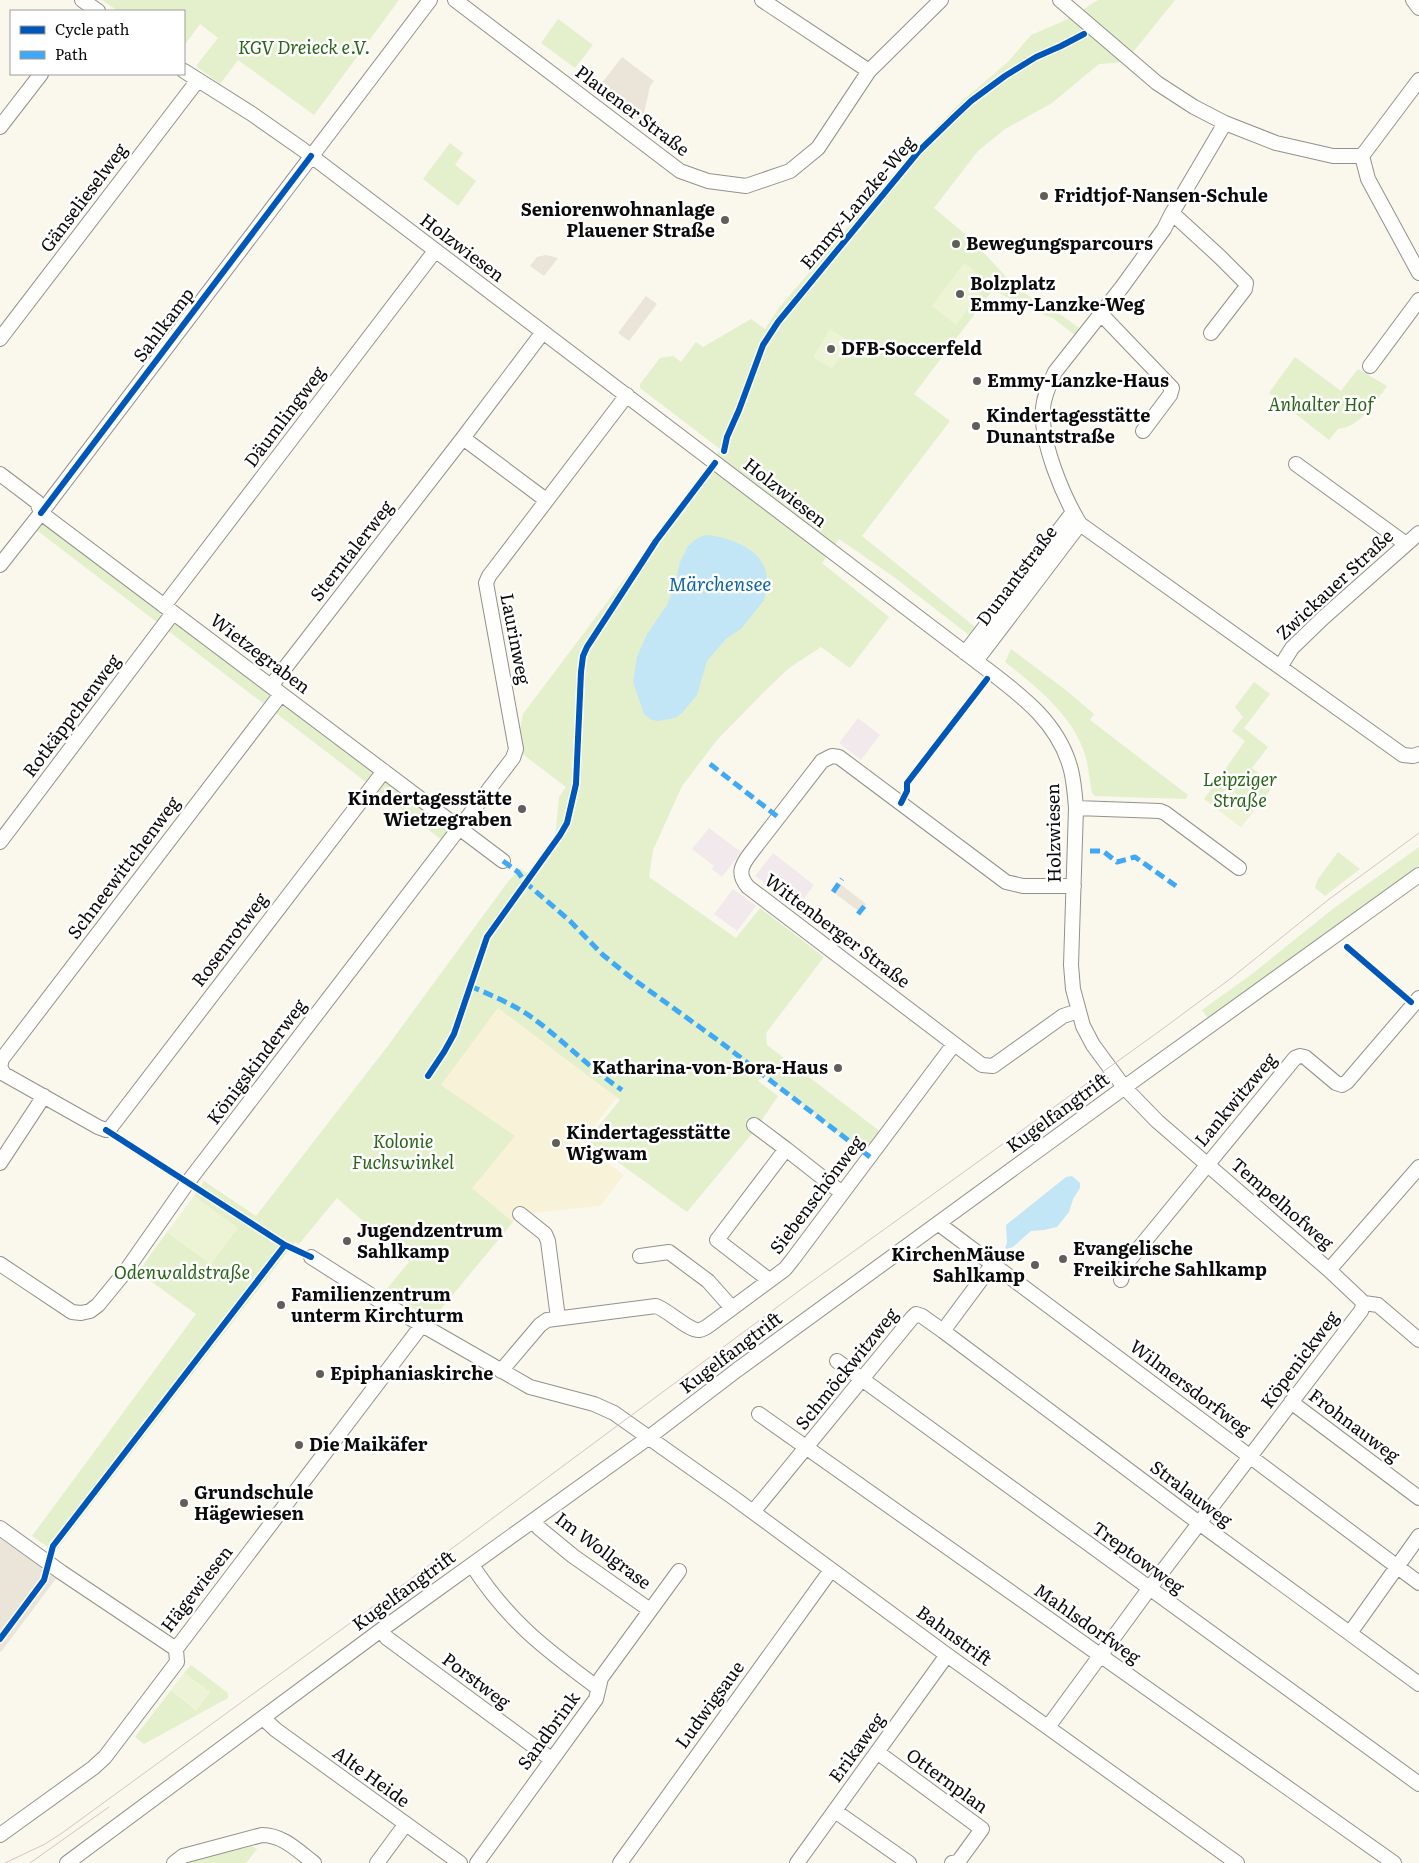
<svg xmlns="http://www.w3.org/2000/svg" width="1419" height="1863" font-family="Literata,serif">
  <rect width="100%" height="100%" fill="#faf7ed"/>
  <path fill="#f1e9ec" d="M858,718L880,735L861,760L839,743Z
    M709,828L741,852L722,877L712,869L714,866L692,849Z
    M773,853L814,885L797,908L755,876Z
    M733,889L756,906L737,931L714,914Z"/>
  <path fill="#f8f3d8" d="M498,1008L617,1098L580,1143L624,1175L600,1206L520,1214L513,1222L472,1188L441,1085Z"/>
  <path fill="#e3f0cb" d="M102,0H399L314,115L238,60L220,84L196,66L218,38L200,24L184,46V11H118Z
    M1098,0H1175L1125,62L1099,64L1052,103L1005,129L978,151L934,208L970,238L1009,280L1042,307L1053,309L1079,328L1076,336L1053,318L1039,313L993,290L914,394L950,421L862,536L975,627L969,635L894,577L839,539L822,563L889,617L850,668L821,647L789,668L764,692L717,740L682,786L653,850L649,877L736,938L760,908L824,957L766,1033L767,1045L886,1136L870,1157L763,1074L758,1081L778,1096L755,1130L687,1212L587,1140L620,1100L498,1008L441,1085L515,1136L472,1188L513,1222L432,1320L385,1291L409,1262L337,1198L299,1244L295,1242L55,1552L32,1536L196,1314L138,1272L167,1232L211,1264L237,1228L194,1196L204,1181L256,1216L387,1047L507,883L520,868L528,874L555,838L559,797L566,787L516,749L523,714L714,460L720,449L640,388V384L660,358L673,356L681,362L696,342L703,347L751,319L765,329L778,309L915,149L961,102L1009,61L1031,35L1066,20Z
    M558,19L593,45L575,68L541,43Z
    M450,143L463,153L455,165L476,181L458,206L423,179Z
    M1295,357L1341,391L1358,369L1387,386C1375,403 1360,427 1338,429L1329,440L1269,393Z
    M41,513L459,828L447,844L30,525Z
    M1011,649L1067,691L1094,714L1090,720L1188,795L1186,799L1095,796L1092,793C1090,783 1089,772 1087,762C1077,718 1038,688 1005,662Z
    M1254,682L1270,694L1244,728L1268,747L1252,768L1274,785L1241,827L1204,799L1245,741L1232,731L1243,717L1235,707Z
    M1419,847V866L1208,1018L1202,1010L1252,974L1334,908Z
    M1338,852L1360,869L1325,896L1315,888L1318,879Z
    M191,1665L228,1693V1698L144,1744L135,1737L171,1690L196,1710L210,1692L184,1673Z
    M252,1846L257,1849L246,1863H185L187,1861Z"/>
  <path fill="#edf4d6" d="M964,263L989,282L956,325L932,306Z
    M830,329L850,342L832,369L813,357Z
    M1227,787L1256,808L1241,827L1212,805Z
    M194,1196L238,1228L211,1264L167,1232Z
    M184,1673L210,1692L197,1710L171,1690Z"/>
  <path fill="#eae5d8" d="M622,57L654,81L650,86L644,113L639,119L598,88Z
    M546,255L558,258L544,276L530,266L537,257Z
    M646,296L657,304L629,341L618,333Z
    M839,883L866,904L860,912L833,892Z
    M0,1528L61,1572L1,1652L0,1651Z"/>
  <path fill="#c2e6f5" d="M705,535C726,536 762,548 766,573C768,582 766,592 764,600L742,628L726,639L707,661L697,695L682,713L675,718L658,721L652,720L644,714L633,682L637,657L647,634L667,605L675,584L680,562L688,546L696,539Z
    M1072,1176L1080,1183V1188L1073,1199L1069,1212L1057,1227L1044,1230L1031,1231L1013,1247L1007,1249L1005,1248L1007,1243L1006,1225L1066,1177Z"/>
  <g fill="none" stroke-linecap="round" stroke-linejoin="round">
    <g stroke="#93918d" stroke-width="16">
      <path id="minor" d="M82,0L98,11
        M455,0L680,171L708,181L746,186L790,171L818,148L869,71L941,0
        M762,0L869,71
        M1060,0L1157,83L1194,107L1225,123L1276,143L1333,156H1362L1368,179L1419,273
        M1413,0L1419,8
        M184,71L252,114L302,149L976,661C1015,691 1058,719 1071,770C1074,782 1075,795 1076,808L1071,965L1073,989L1083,1026L1093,1045L1124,1087L1157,1121L1329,1270L1364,1303
        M1225,123L1172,213L1164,229L1122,287L1055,372C1050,383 1044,395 1043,408C1040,442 1063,496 1080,524L1403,755L1413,756L1419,754
        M0,127L41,74
        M1362,156L1419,80
        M1172,213L1220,257L1246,283L1245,289L1211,333
        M1101,314L1172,388L1170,395L1143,431
        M0,339L198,80
        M1370,366L1419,300
        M463,438L546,500
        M1296,464L1406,544
        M0,474L37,502L41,513L503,861
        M0,565L41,513L430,0
        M164,606L435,251
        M965,653L1073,512
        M976,661L1080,524
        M1280,667L1292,648L1323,618L1419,533
        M271,686L463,438L543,332
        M1076,808L1160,811L1165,813L1239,868
        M0,842L173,613
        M1074,886H1023L1006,882L839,757L832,756L822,761L750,854C741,866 737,874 748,887L982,1065L993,1066L1063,1016L1078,1011
        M0,1067L4,1074L98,1127L106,1130L111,1127L384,771
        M0,1067L2,1059L281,694
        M754,1125L786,1149
        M0,1163L44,1096
        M520,1214L545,1234L548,1241L558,1318
        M939,1224L1419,1583
        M640,1256L669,1252L708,1281L732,1308
        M311,1257L380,1301L422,1325
        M0,1264L72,1312L81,1313L90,1311L98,1305L125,1272L188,1182L513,758L516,749L486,583L489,576L627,395
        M1329,1270L1419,1167
        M769,1280L717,1240L786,1149L842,1193
        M1121,1280L1126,1264L1295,1058L1300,1056L1305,1057L1336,1083L1342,1085L1347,1082L1419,998
        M1364,1303L1378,1305L1419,1340
        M943,1331L1199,1523L1419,1684
        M837,1361L1419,1784
        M501,1371L540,1325L547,1320L656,1306C668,1310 690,1332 700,1330C701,1330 707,1327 708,1326L785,1269L793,1259L954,1044
        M1291,1402L1419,1498
        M759,1414L1394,1863
        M753,1512L912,1318L916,1314L922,1316L943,1331L992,1265
        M534,1521L539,1528L573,1556L650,1610
        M0,1528L61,1572L176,1649L422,1325L530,1387L594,1404L614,1413L734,1498L947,1655L1237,1863
        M472,1565C508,1621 545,1649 598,1688
        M381,1630L387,1638L551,1759
        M1350,1633L1419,1536
        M263,1718L276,1730L460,1863
        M1048,1727L1149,1589L1361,1311L1364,1303
        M877,1752L982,1829L958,1862L952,1863
        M835,1811L909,1863
        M0,1835L93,1768L105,1757L177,1662L176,1649
        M67,1863L381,1630L648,1438L737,1370L1140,1076L1419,875
        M174,1863L183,1856L262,1835C283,1835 298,1851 314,1863
        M377,1863L405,1825
        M477,1863L596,1699L601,1678L679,1571
        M620,1863L831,1570
        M797,1863L947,1655"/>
    </g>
    <use href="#minor" stroke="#fefefc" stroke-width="14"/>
    <path stroke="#d7c2c3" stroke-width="1" d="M5,1863L45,1844L62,1833L408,1581L807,1285L1161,1030L1230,979L1328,900L1419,833
      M30,1863L109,1807"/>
    <path stroke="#3fa9f5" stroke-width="5" stroke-dasharray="10 5" stroke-linecap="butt" d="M710,764L778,817
      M1090,851H1103L1117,862L1135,857L1176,886
      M503,861L518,872L525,882L570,921L603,955L629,976L719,1041L870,1157
      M833,892L842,879
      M858,914L866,904
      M470,986C493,996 518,1006 538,1022C567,1044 592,1070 622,1090"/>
    <g stroke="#fff" stroke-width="9">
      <path id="cycleway" d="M724,451L727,437L739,410L763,345L778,322L919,151L954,117L971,101L1005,76L1036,57L1061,46L1084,34
        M41,513L311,156
        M901,803L907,791V783L987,679
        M1347,947L1411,1002
        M428,1076L444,1052L454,1034L487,937L560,835L567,823L576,784L581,672L583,656L587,647L656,541L715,463
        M106,1130L285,1245L311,1257
        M0,1639L44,1580L53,1546L285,1245"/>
    </g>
    <use href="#cycleway" stroke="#0057b8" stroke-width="6"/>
  </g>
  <g fill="#5f5e5a" stroke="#fff" stroke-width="2">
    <circle cx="1044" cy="196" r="5"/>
    <circle cx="725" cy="220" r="5"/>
    <circle cx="956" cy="244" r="5"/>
    <circle cx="960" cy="294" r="5"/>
    <circle cx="831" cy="349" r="5"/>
    <circle cx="977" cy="381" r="5"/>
    <circle cx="976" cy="426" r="5"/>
    <circle cx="522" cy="809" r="5"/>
    <circle cx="838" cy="1068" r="5"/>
    <circle cx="556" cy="1143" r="5"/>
    <circle cx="347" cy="1241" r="5"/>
    <circle cx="1063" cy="1259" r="5"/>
    <circle cx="1035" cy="1265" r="5"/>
    <circle cx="281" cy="1305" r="5"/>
    <circle cx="320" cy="1374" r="5"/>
    <circle cx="299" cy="1445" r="5"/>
    <circle cx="184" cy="1503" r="5"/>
  </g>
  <g text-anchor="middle" stroke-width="5" stroke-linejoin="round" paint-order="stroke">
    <g font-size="18" font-style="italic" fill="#2b6519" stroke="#fff">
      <text x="304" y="54">KGV Dreieck e.V.</text>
      <text x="1321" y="411">Anhalter Hof</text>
      <text x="1240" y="786">Leipziger<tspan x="1240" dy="21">Straße</tspan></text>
      <text x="403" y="1148">Kolonie<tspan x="403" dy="21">Fuchswinkel</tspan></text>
      <text x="182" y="1279">Odenwaldstraße</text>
    </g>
    <g font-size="18" fill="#0b0b0b" stroke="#fff">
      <text transform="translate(632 111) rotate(37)" y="6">Plauener Straße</text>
      <text transform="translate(84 198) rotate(-53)" y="6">Gänselieselweg</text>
      <text transform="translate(858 203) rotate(-50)" y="6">Emmy-Lanzke-Weg</text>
      <text transform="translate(462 248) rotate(37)" y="6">Holzwiesen</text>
      <text transform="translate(164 325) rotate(-53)" y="6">Sahlkamp</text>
      <text transform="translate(285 417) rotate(-53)" y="6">Däumlingweg</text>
      <text transform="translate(785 493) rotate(38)" y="6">Holzwiesen</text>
      <text transform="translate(352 551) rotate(-52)" y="6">Sterntalerweg</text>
      <text transform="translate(1017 576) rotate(-53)" y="6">Dunantstraße</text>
      <text transform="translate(1335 585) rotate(-43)" y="6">Zwickauer Straße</text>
      <text transform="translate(515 639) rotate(79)" y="6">Laurinweg</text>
      <text transform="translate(260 654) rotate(37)" y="6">Wietzegraben</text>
      <text transform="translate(72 716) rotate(-53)" y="6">Rotkäppchenweg</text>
      <text transform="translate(1054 833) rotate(-91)" y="6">Holzwiesen</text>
      <text transform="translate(124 868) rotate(-53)" y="6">Schneewittchenweg</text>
      <text transform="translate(837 931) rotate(37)" y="6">Wittenberger Straße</text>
      <text transform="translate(230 940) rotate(-53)" y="6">Rosenrotweg</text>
      <text transform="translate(257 1062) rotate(-53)" y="6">Königskinderweg</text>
      <text transform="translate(1236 1100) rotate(-50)" y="6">Lankwitzweg</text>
      <text transform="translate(1058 1113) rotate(-36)" y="6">Kugelfangtrift</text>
      <text transform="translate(817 1195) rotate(-53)" y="6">Siebenschönweg</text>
      <text transform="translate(1282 1204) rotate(41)" y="6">Tempelhofweg</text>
      <text transform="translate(731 1353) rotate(-37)" y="6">Kugelfangtrift</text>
      <text transform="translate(1300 1360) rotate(-53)" y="6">Köpenickweg</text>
      <text transform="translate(847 1369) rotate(-51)" y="6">Schmöckwitzweg</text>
      <text transform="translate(1190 1388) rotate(37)" y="6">Wilmersdorfweg</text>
      <text transform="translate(1354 1426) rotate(37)" y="6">Frohnauweg</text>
      <text transform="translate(1191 1494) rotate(37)" y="6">Stralauweg</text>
      <text transform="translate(603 1551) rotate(37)" y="6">Im Wollgrase</text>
      <text transform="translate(1138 1558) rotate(36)" y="6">Treptowweg</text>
      <text transform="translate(197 1589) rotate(-52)" y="6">Hägewiesen</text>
      <text transform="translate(404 1591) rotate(-36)" y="6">Kugelfangtrift</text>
      <text transform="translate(1087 1624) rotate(35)" y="6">Mahlsdorfweg</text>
      <text transform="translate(954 1636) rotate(36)" y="6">Bahnstrift</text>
      <text transform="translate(476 1681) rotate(37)" y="6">Porstweg</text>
      <text transform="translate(710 1705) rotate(-54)" y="6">Ludwigsaue</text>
      <text transform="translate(549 1731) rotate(-54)" y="6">Sandbrink</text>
      <text transform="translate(857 1748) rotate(-54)" y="6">Erikaweg</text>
      <text transform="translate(371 1777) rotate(36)" y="6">Alte Heide</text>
      <text transform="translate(947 1781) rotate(36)" y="6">Otternplan</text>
    </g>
    <g font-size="18" font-weight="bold" fill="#0b0b0b" stroke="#fff" text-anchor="start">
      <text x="1054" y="202">Fridtjof-Nansen-Schule</text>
      <text x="715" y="216" text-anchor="end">Seniorenwohnanlage<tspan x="715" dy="21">Plauener Straße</tspan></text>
      <text x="966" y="250">Bewegungsparcours</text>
      <text x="970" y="290">Bolzplatz<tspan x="970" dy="21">Emmy-Lanzke-Weg</tspan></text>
      <text x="841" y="355">DFB-Soccerfeld</text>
      <text x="987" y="387">Emmy-Lanzke-Haus</text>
      <text x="986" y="422">Kindertagesstätte<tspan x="986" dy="21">Dunantstraße</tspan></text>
      <text x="512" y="805" text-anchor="end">Kindertagesstätte<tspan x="512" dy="21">Wietzegraben</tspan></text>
      <text x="828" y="1074" text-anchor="end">Katharina-von-Bora-Haus</text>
      <text x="566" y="1139">Kindertagesstätte<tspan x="566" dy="21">Wigwam</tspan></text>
      <text x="357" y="1237">Jugendzentrum<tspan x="357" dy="21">Sahlkamp</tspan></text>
      <text x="1073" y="1255">Evangelische<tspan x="1073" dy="21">Freikirche Sahlkamp</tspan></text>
      <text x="1025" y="1261" text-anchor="end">KirchenMäuse<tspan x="1025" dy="21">Sahlkamp</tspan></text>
      <text x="291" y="1301">Familienzentrum<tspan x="291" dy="21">unterm Kirchturm</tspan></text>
      <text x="330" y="1380">Epiphaniaskirche</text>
      <text x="309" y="1451">Die Maikäfer</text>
      <text x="194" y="1499">Grundschule<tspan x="194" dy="21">Hägewiesen</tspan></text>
    </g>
    <g font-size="19" font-style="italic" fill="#0e67a2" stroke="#fff">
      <text x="720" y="591">Märchensee</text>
    </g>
  </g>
  <rect x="10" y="10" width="175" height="65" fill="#ffffff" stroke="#9d9d9d"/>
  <rect x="20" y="26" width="25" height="8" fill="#0057b8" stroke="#9d9d9d"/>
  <text x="55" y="35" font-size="15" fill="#0b0b0b">Cycle path</text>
  <rect x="20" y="51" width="25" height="8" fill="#3fa9f5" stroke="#9d9d9d"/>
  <text x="55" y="60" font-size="15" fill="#0b0b0b">Path</text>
</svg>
